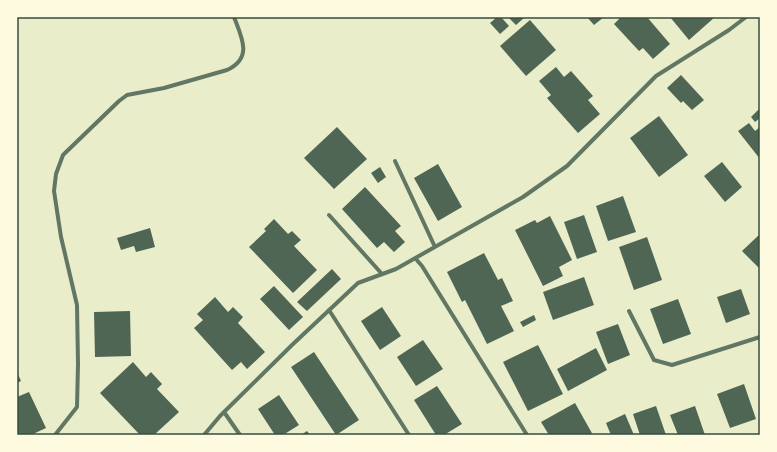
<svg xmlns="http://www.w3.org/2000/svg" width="777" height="452" font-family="Poppins,sans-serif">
  <rect width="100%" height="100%" fill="#e9edc9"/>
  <path fill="#4f6655" d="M497,17H501L509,26L500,34L490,23Z
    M510,17H525L516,25L509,18Z
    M587,17H604L594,25Z
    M621,17H647L670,44L653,59L643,48L639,51L614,24Z
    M670,17H715L689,40Z
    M530,20L556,50L526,76L500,46Z
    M556,67L564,77L571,71L593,96L588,100L600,114L578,133L547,98L551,95L539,81Z
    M681,75L704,100L692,110L683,101L681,103L667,88Z
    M760,108V118L755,122L751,117Z
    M659,116L688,155L659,177L630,138Z
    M749,123L755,131L760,127V159L738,131Z
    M337,127L367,159L334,189L304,158Z
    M722,162L742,187L725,202L704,176Z
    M438,164L462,207L438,221L414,178Z
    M380,167L386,177L378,183L371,173Z
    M365,187L401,226L395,231L405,242L394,252L384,242L377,248L342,209Z
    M623,196L636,232L608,241L596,206Z
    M584,215L597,252L577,259L564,222Z
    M550,216L572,260L559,267L563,276L543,286L515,230L535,220L537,223Z
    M274,219L288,234L292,231L301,240L294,246L317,270L293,293L249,247L266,231L264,229Z
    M150,228L155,247L136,252L134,246L121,250L117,238Z
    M760,234V269L742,251Z
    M647,237L662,280L634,290L619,247Z
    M484,253L498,280L502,278L513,301L501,306L514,331L487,344L465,300L462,302L447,272Z
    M332,269L341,279L307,311L297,302Z
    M584,277L594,305L553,320L543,292Z
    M274,286L303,317L289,330L260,299Z
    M741,289L750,314L726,323L717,297Z
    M215,297L228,312L233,307L243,317L238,323L265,352L247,369L241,362L232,370L194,328L203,320L197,314Z
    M678,299L691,334L663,344L650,309Z
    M382,307L401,336L380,350L361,321Z
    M130,311L131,356L95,357L94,312Z
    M534,315L536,320L523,327L520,322Z
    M618,324L630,355L608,364L596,332Z
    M423,340L443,369L416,386L397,357Z
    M538,345L563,394L528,411L503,362Z
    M596,348L607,370L568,391L557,369Z
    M314,352L359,420L336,435L291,367Z
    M133,362L146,377L151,372L162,384L157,389L179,412L154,435H140L100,393Z
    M17,372L21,381L17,383Z
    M744,384L756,419L730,428L717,394Z
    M437,386L462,424L444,435H436L414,400Z
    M29,392L46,428L31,435H17V397Z
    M279,395L299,425L283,435H275L258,409Z
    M575,403L593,435H549L541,422Z
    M656,406L666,435H640L633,414Z
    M695,406L705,435H678L670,415Z
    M625,414L634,435H611L606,423Z
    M307,431L310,435H301Z"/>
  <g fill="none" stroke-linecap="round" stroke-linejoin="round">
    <path stroke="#617663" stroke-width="4" d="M395,161L435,247
      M329,215L382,274
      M415,258L422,266L527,435
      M329,310L409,435
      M629,311L654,360L672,365L760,337
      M224,412L240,435
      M55,435L77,407L78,364L77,305L61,237L54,191L56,174L63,155L119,101L127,95L164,88L227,70C253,58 242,38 234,17
      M204,435L220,416L292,345L358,283L396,269L523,197L567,166L656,76L729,30L746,17"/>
  </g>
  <rect width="777" height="452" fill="none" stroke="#fefae0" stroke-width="36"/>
  <rect x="18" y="18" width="741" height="416" fill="none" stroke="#344e41" stroke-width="1.5"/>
</svg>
